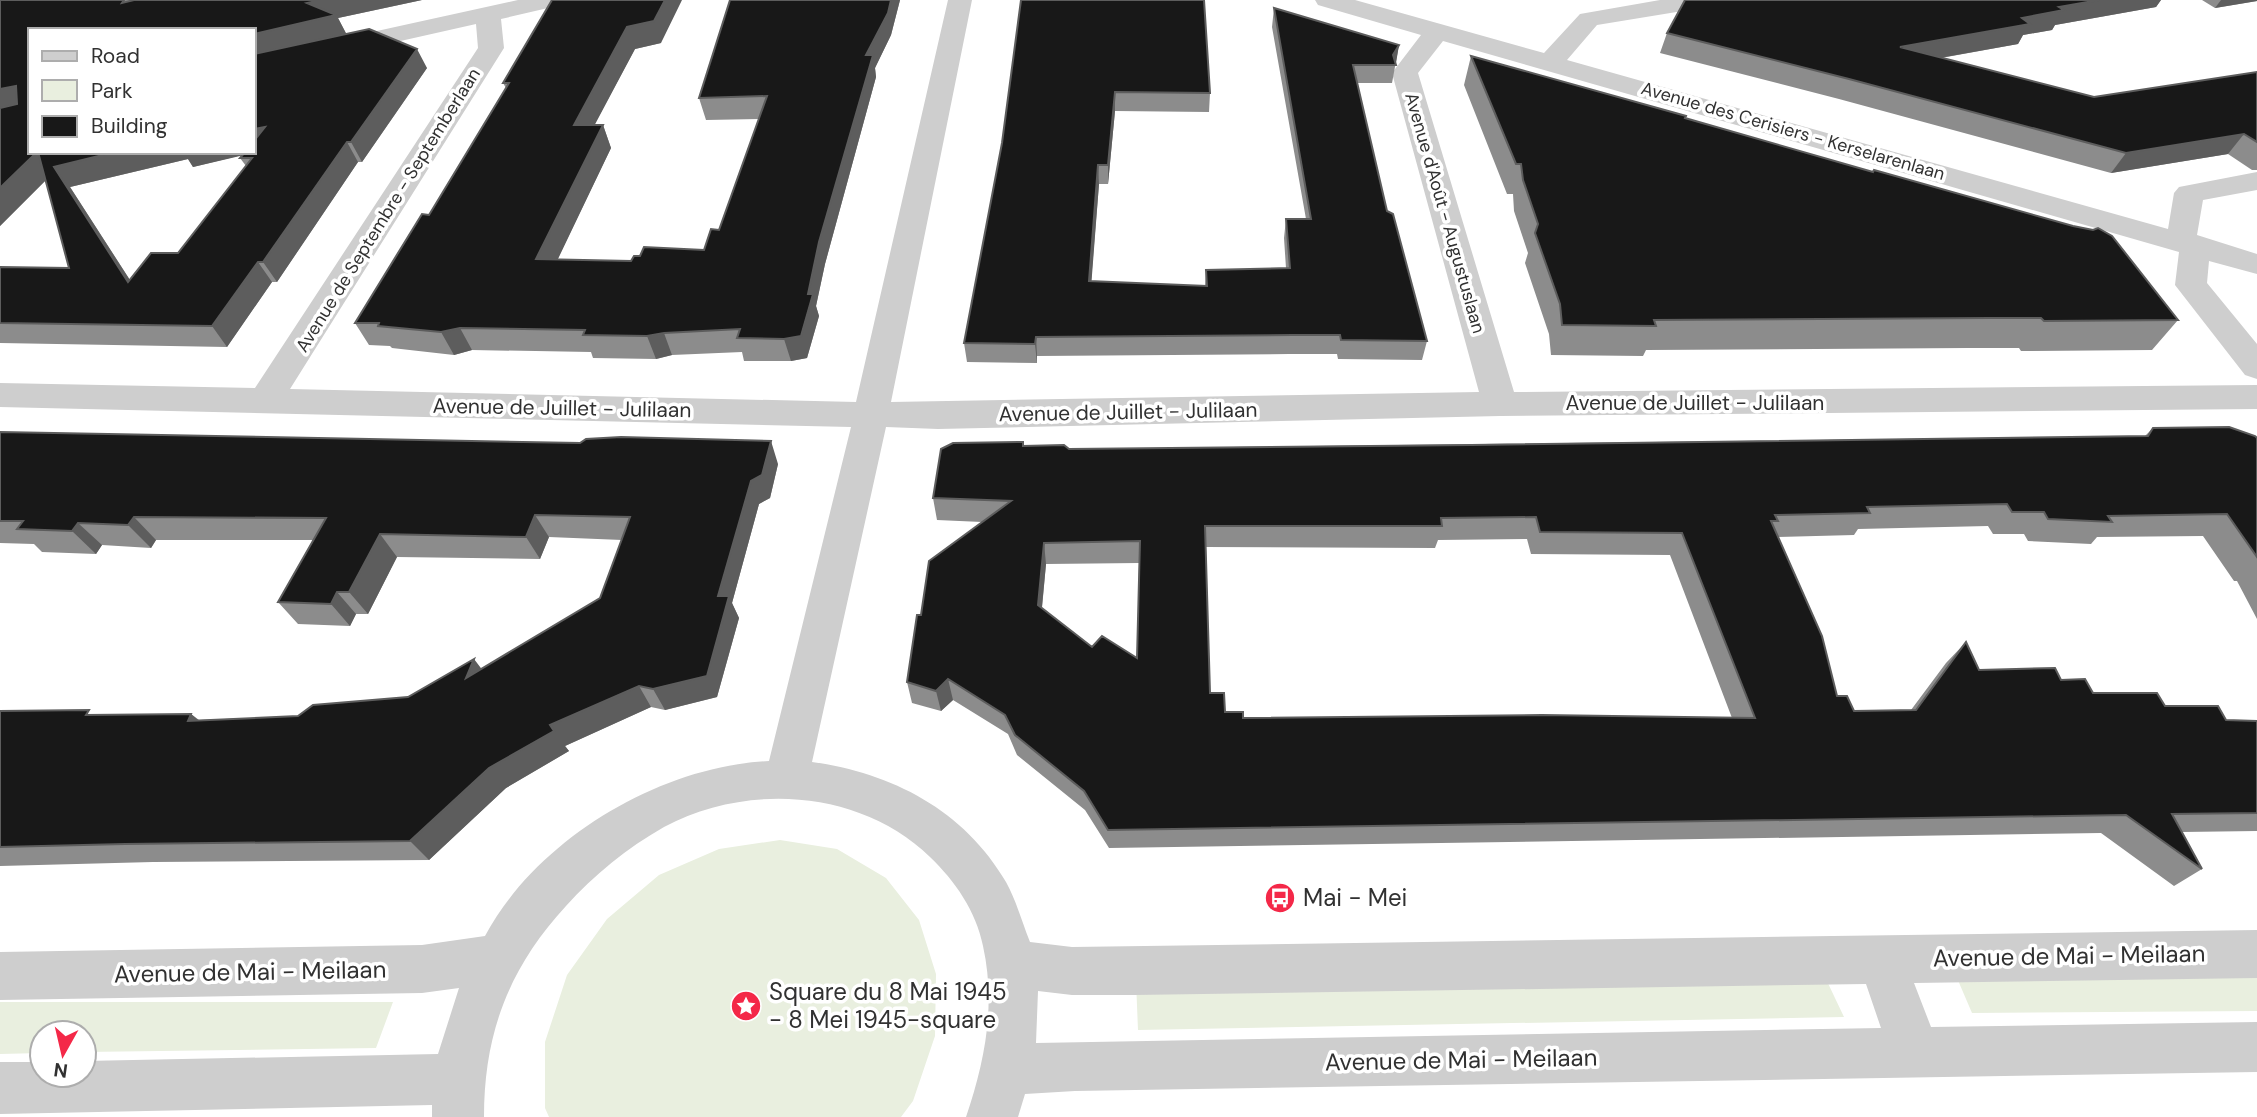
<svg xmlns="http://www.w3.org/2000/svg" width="2257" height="1117" font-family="'DM Sans',sans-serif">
  <rect width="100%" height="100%" fill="#fff"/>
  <path fill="#e9efdf" d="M780,840L837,849L886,878L919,920L936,974L935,1036L913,1101L901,1117H549L545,1108V1042L567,975L607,919L659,875L719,849Z
    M1954,971L2257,972V1011L1972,1013Z
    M1825,977L1844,1017L1138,1030L1136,981Z
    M0,1002H393L376,1048L84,1052V1033H42V1053L0,1054Z"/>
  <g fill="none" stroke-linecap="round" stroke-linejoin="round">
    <path fill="#cecece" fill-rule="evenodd" d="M518,0H564L561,5L501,19L504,48L290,389L856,402L948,0H972L891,402L1479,392L1392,73L1421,35L1318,5L1315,0H1355L1544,53L1580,14L1660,0H1719L1716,5L1707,7L1597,25L1567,60L2168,229L2174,193L2179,187L2257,172V190L2203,200L2197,235L2257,254V274L2209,261L2207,283L2257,344V379L2245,375L2175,285L2179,252L1443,41L1418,73L1514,392L2257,385V409L1500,416L938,429L886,427L812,762C892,773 964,810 1006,882C1016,900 1022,922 1030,942L1072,947L2257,930V978L1914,983L1931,1027L2257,1022V1072L1075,1091L1025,1094L1018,1117H966C985,1061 996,1005 983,946C976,911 955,881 930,857C861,790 748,782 664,827C627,848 594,875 566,906C509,968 484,1033 484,1117H432V1105L0,1114V1062H42V1075H84V1061L438,1054L459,988L422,993L0,1000V952L422,945L485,936C537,839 660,766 769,761L851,427L0,407V383L255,388L478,48L476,24L254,74V58ZM1866,984L1881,1028L1036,1043L1038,991L1072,995H1134Z"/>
  </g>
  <path fill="#8c8c8c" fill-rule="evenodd" d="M0,0H422L338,18L346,34L427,68L362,162H358L277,282H272L227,347L0,343V267L69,268L46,180L0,226ZM242,155L240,158L246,166L178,253L130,280L70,187L188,159L193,167Z
    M552,0L661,43L635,49L594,125H603L611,148L557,260L631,261L640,256L704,250L719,230L759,119L706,120L699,98L730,0H900L891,35L875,68L876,77L825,264L816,306L819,316L807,358L791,361H744L742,352L672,355L656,359L593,358L591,352L472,350L454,355L392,348L390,346L369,345L355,323L429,215L506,88L503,83Z
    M1021,0L1210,93L1209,112L1115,111L1108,184H1099L1091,282L1205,286L1206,270L1286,268L1284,238L1286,219H1306L1272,27L1274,8L1399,45L1392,83H1357L1387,211L1427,341L1422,360L1338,359L1337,354H1289L1037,356V363L967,362L964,343L1002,143Z
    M1685,0H2161L2156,7L2055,25L2052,30L2023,35L2018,44L1941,58L2094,97L2257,72V170H2252L2228,154L2111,173L1839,99L1660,53L1667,33Z
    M2202,0H2257V1L2215,8Z
    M1471,56L1686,118L2178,320L2152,350L2021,351L2019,348H1967L1646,350L1643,356L1551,355L1549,334L1525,263L1528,253L1514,211L1513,194H1507L1464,85Z
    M2153,428L2257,438V619L2237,581H2234L2203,536L2097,537L2091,544L2028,541L2024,534H1993L1988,526L1858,529L1854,535L1778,537L1837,696L1854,711L1911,710L1946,663L1966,642L1979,670L2061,680L2093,693L2165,706L2226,720L2257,721V831L2182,832L2202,869L2174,886L2101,833L1109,848L1085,810L1017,755L1008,734L953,700L941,711L912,703L907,682L921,615L982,522L937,520L933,498L1023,446L1069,449L2145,436ZM1527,539L1531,554L1670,555L1732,718H1243L1225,712L1210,693L1206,547L1435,548L1438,540ZM1139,563L1137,658L1092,647L1042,608L1046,564Z
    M0,432L778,464L770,498L759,504L732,603L739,618L717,697L665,710L651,707L565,746L569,751L506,788L429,860L153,862L0,866V711L95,715L191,714L199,720L298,716L408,697L482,669L600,598L622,540L549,537L540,559L397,557L368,614H356L350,626L298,624L278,602L313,540H156L151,548L102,545L96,554L42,552L34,544L0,543Z"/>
  <path fill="#5d5d5d" d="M321,0H422L338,18L347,35L254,56V34L307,3Z
    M665,0H682L661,43L635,49L583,147L574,125L627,27Z
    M891,0H900L891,35L875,68L876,77L825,264L816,306L819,316L807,358L791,361L784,339L808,294L819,242L866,55Z
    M2099,0H2161L2156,7L2055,25L2052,30L2023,35L2018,44L1889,67L1900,47L2022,18L2059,7Z
    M2221,0H2257V1L2215,8Z
    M1399,45L1396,63L1395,65L1393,55Z
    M417,49L427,68L362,162L351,142Z
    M16,86L30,103L0,113V89Z
    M1115,92V111L1108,184V165Z
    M603,125L611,148L547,282L536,259Z
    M265,127L278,147L193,167L188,159L70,187L144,302L128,282L54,167L115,152H254V129Z
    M2244,134L2228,154L2111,173L2126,153Z
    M347,142L358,162L277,282L263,262Z
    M37,152H39L54,172L0,226V188Z
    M1098,165L1099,184L1090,301L1089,281Z
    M258,262L272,282L227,347L212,326Z
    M460,328L472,350L454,355L441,332Z
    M664,333L672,355L656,359L647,336Z
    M1036,337L1037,356V363L1035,344Z
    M771,441L778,464L770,498L759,504L732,603L739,618L717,697L665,710L653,689L718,596L751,481Z
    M535,515L549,537L540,559L526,537Z
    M134,517L156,540L151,548L128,525Z
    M78,523L102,545L96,554L72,531Z
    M380,534L397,557L368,614L349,592Z
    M1044,543L1046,564L1040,627L1038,605Z
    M337,592L356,614L350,626L331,604Z
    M474,659L490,680L466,678Z
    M948,679L953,700L941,711L936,691Z
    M639,686L651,707L565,746L569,751L506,788L429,860L410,841L489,768L550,725Z
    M191,714L215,734L188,721Z"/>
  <path fill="#181818" stroke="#5d5d5d" stroke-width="2" fill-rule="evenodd" d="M0,0H124L122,3L134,0H321L307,3L336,15L254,34V30H30V152H37L0,188V108L17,104L16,86L0,89Z
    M552,0H665L654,21L627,27L574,125H603L536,259L631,261L634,256H640L644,247L704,250L711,229L719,230L767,96L699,98L730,0H891L888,13L866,55H873L819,242L808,294H813L801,336L784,339L737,338L740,329L664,333L647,336L583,335L585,330L460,328L441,332L378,326L379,323H355L422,214L429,215L509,83H503Z
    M1021,0H1204L1210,93L1115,92L1108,165H1098L1089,281L1207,286L1206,270L1290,268L1286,219H1311L1274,8L1399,45L1393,55L1396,65H1353L1387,211L1393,214L1427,341L1341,340L1340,335H1292L1036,337L1035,344L964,343L1002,143Z
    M1685,0H2099L2059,7L2064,10L2022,18L2030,24L1900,47L2094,97L2257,72V142L2244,134L2126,153L1849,79L1667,33Z
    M369,29L417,49L351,142H347L263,262H258L212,326L0,323V267L69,268L38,152H115L54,167L128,282L151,253H178L252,158H240L245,152H254V141L265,127L254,129V54Z
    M1471,56L1686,116L1685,118L1873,172L1874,170L2073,226L2093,230L2098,228L2112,236L2178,320L2044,321L2041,318H1989L1654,320L1656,326L1562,325L1560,304L1535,233L1538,224L1523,180L1521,164H1516Z
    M2229,427L2255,436L2257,438V557L2227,514L2108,516L2112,522L2048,519L2044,512H2012L2007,504L1867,507L1870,513L1775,515L1778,521H1771L1822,636L1837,696H1847L1854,711L1916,710L1966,642L1979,670L2055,668L2061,680L2085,679L2093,693H2157L2165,706H2218L2226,720L2257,721V813L2172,814L2202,869L2126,815L1108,830L1084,791L1015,735L1005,715L948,679L936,691L907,682L917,615H921L929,561L1011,501L933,498L941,449L953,443L1023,442V446L1064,445L1069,449L1471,445L2148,436L2153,428ZM1536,517L1540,532L1682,533L1755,718L1542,715L1243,718V712H1225L1224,693H1210L1205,526H1442L1441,518ZM1140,541L1137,658L1102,636L1092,647L1038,605L1044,543Z
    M0,432L580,443L586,439L621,437L771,441L762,475L751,481L718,596H729L707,676L653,689L639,686L550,725L554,731L489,768L410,841L125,844L0,847V711L89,710L86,715L191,714L188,721L298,716L313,705L408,697L474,659L466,678L600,598L630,517L535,515L526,537L380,534L349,592H337L331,604L278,602L326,518L134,517L128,525L78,523L72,531L17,529L23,521H0Z"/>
  <defs>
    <g id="bus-disc" transform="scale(1.575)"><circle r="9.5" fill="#f42848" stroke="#fff"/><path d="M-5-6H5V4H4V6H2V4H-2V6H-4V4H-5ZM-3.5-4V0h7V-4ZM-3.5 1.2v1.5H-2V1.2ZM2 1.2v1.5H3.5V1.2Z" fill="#fff"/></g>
    <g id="sight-disc" transform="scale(1.575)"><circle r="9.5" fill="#f42848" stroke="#fff"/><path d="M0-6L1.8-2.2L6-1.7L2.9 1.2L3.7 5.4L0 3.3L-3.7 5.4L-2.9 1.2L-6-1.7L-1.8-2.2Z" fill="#fff"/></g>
  </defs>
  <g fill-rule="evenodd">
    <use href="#bus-disc" x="1280" y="898"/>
    <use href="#sight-disc" x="746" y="1006"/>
  </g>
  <g text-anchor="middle" stroke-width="7" stroke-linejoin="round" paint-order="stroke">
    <g font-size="18" fill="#313131" stroke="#fff">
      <text transform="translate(1793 131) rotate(16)" y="6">Avenue des Cerisiers - Kerselarenlaan</text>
      <text transform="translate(388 210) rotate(-58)" y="6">Avenue de Septembre - Septemberlaan</text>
      <text transform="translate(1445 213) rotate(74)" y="6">Avenue d'Août - Augustuslaan</text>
    </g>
    <g font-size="21" fill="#313131" stroke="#fff">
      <text x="1695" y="410">Avenue de Juillet - Julilaan</text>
      <text transform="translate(562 408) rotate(1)" y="7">Avenue de Juillet - Julilaan</text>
      <text transform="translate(1128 412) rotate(-1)" y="7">Avenue de Juillet - Julilaan</text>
    </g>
    <g font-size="24" fill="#313131" stroke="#fff" text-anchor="start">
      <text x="1303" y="906">Mai - Mei</text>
      <text x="769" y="1000">Square du 8 Mai 1945<tspan x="769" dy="28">- 8 Mei 1945-square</tspan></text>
    </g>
    <g font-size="24" fill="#313131" stroke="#fff">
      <text transform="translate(2069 956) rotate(-1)" y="8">Avenue de Mai - Meilaan</text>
      <text transform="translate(250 972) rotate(-1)" y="8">Avenue de Mai - Meilaan</text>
      <text transform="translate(1461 1060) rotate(-1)" y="8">Avenue de Mai - Meilaan</text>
    </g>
  </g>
  <rect x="28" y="28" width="228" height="126" fill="#ffffff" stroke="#adadad" stroke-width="2"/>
  <rect x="42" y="51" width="35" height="10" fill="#cecece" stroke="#adadad" stroke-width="2"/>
  <text x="91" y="63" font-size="21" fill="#313131">Road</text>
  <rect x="42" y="80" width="35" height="21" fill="#e9efdf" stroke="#adadad" stroke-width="2"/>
  <text x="91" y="98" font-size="21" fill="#313131">Park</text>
  <rect x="42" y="116" width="35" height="21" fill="#181818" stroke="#adadad" stroke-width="2"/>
  <text x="91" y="133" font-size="21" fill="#313131">Building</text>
  <g transform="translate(63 1054) rotate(188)"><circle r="33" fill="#ffffff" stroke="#adadad" stroke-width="2"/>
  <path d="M0-5L12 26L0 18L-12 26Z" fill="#f42848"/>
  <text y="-10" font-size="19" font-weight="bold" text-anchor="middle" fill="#313131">N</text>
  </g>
</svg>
